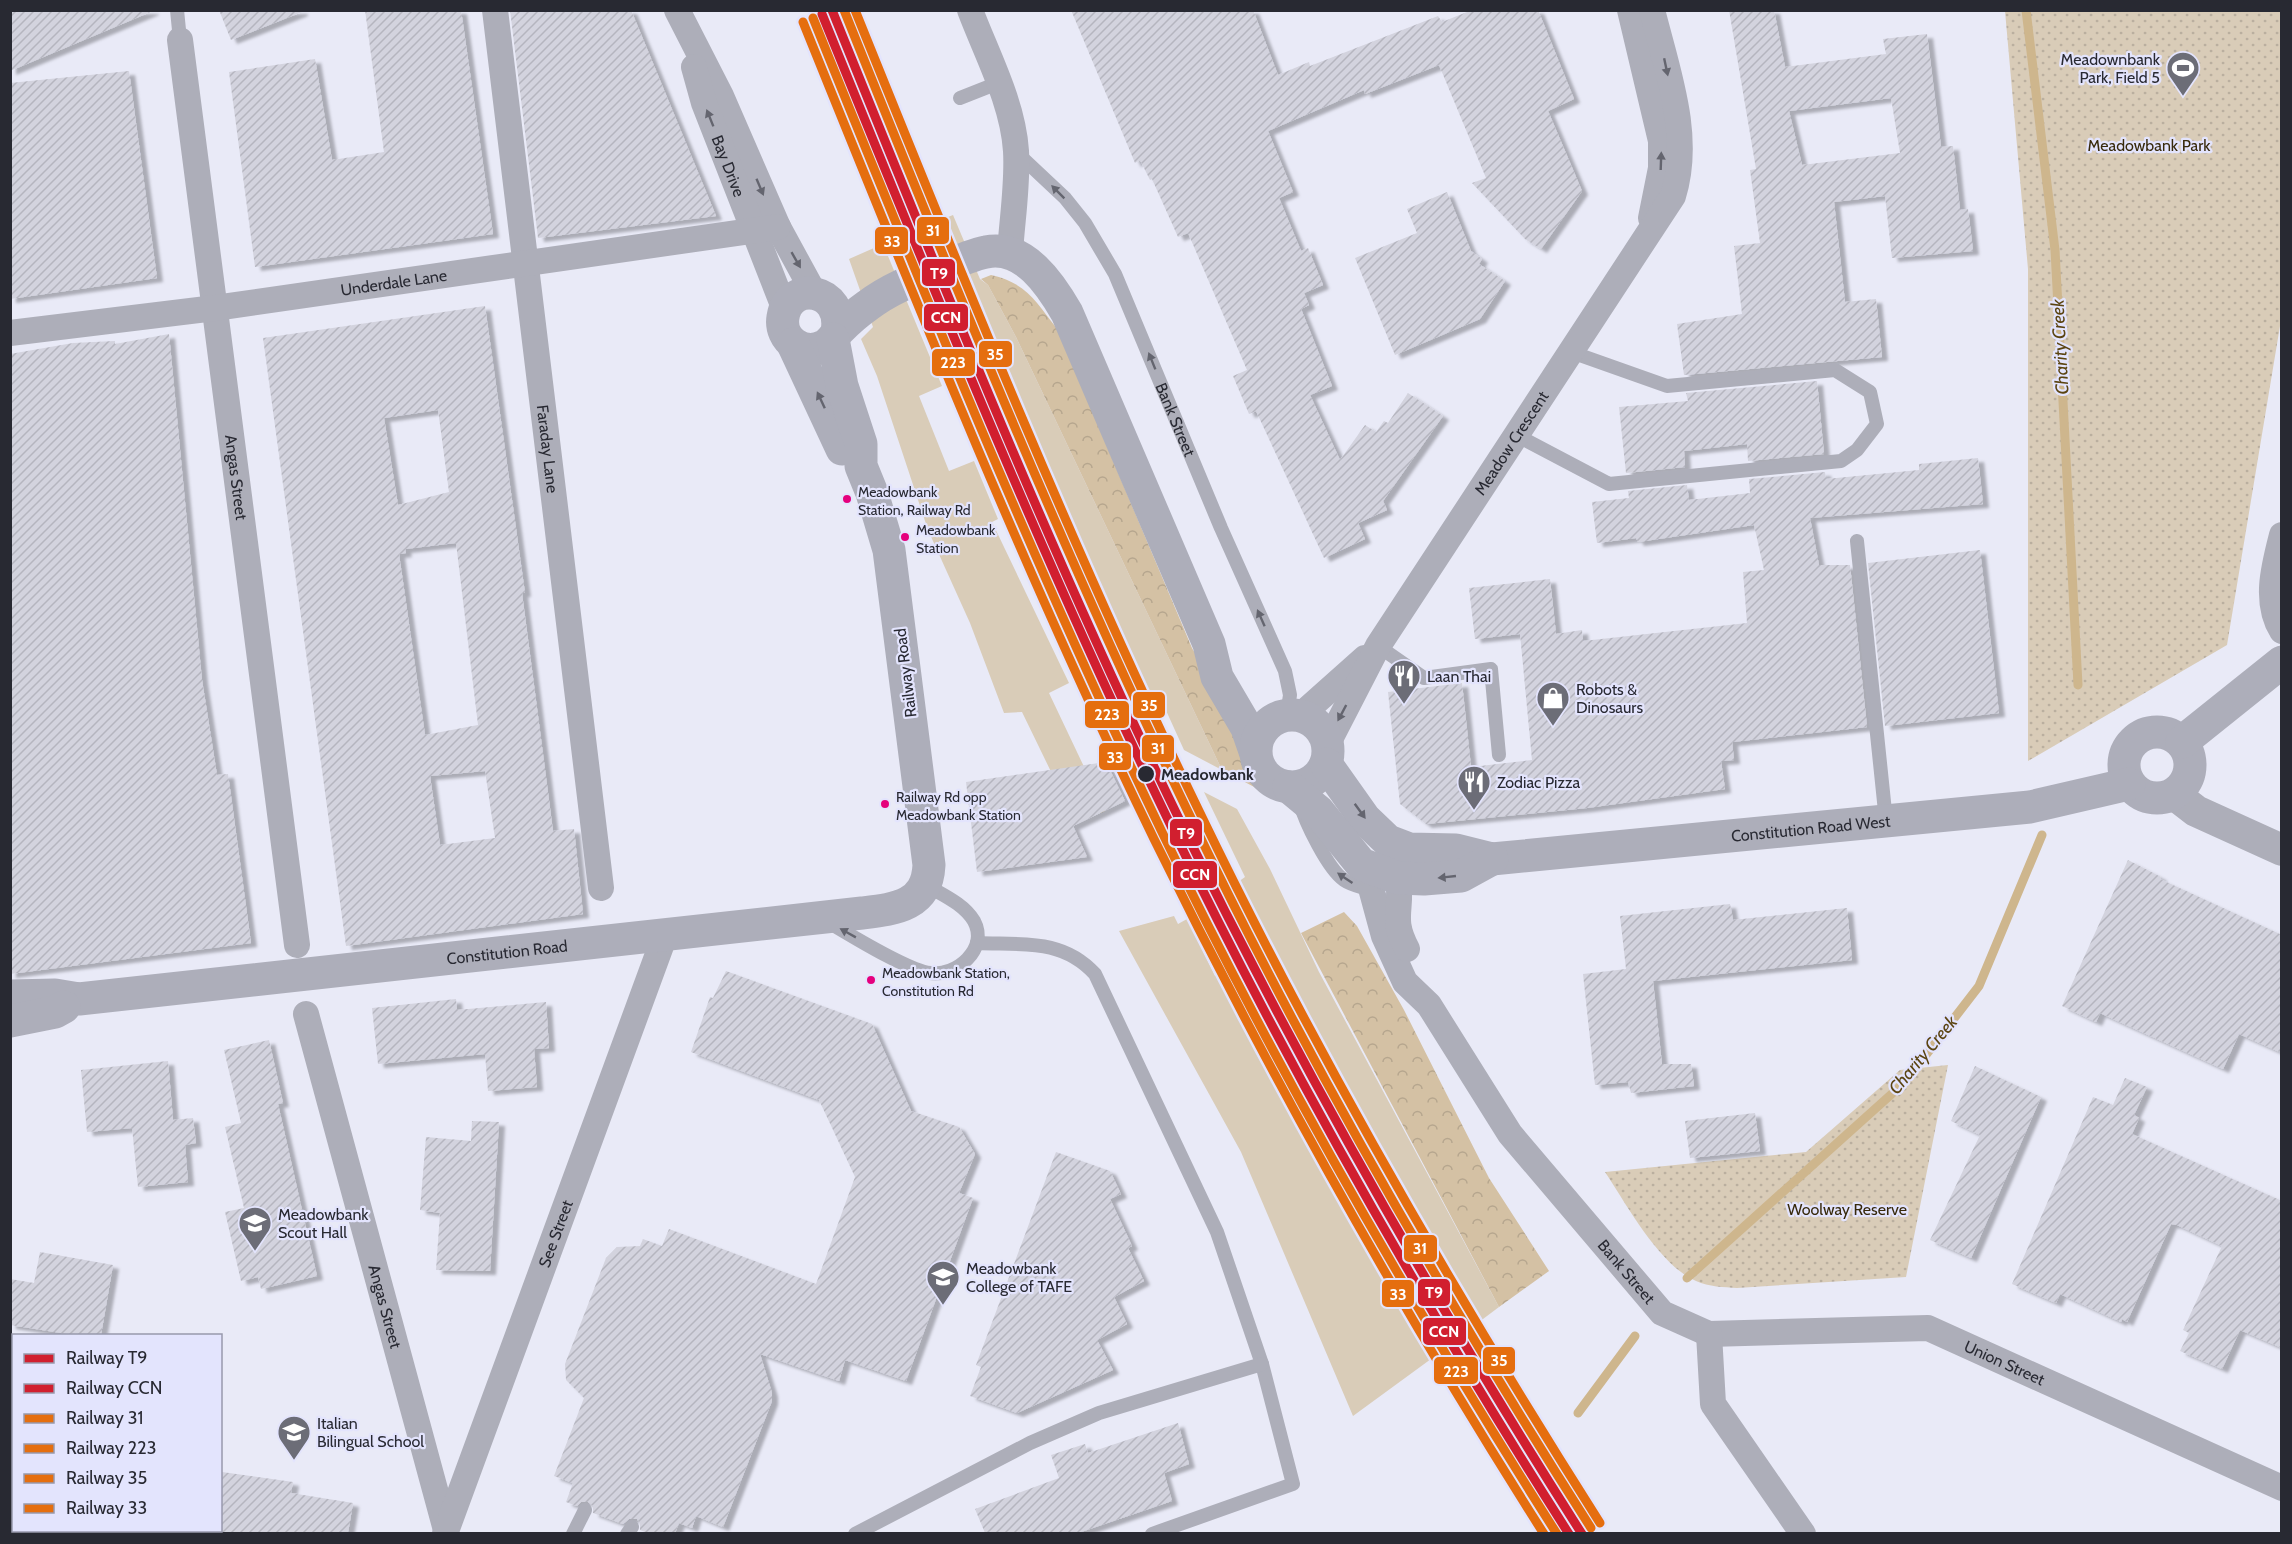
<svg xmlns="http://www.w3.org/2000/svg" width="2292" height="1544" font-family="Cabin,sans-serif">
  <defs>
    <pattern id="forest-crowns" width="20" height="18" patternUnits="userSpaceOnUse" patternTransform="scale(1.5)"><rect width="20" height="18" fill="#d4c1a4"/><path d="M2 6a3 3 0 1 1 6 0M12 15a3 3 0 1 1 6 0" fill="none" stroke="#b6a68e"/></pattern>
    <pattern id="park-dots" width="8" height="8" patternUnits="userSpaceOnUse" patternTransform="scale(1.5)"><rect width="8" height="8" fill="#d9ccb8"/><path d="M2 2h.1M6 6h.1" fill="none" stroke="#baaf9f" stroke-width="1.8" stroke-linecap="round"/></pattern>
    <pattern id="building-hatch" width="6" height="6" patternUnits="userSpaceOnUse" patternTransform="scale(1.5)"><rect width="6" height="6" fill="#d3d3de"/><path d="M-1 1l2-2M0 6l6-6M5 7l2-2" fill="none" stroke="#b5b5bf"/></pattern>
    <filter id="shadow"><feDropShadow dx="6" dy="4" stdDeviation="1.5" flood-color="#0004"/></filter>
  </defs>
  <rect width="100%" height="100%" fill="#e9eaf7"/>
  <path fill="#d9ccb8" d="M953,215L980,279L988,285L1016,337L1222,770L1184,750L1159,695L1150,699L972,296L969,297L933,223Z
    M883,244L942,386L919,396L949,471L974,461L998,519L992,522L1069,683L1049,693L1105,811L1101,813L1098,808L1074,819L1022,712L1004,713L970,623L928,530L877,376L861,339L873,327L849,259Z
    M1204,792L1237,809L1270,869L1319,972L1499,1307L1471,1328L1342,1100L1284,990L1259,959L1274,951L1238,882L1245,877Z
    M1174,916L1178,924L1187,919L1215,976L1219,975L1431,1359L1353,1416L1241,1152L1119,931Z"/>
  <path fill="url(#forest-crowns)" d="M991,275C1027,283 1036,302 1058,330L1192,648L1217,693L1258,789L1222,770L1016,337L988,285L981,279Z
    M1344,912L1357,926L1404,1010L1489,1178L1549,1271L1499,1307L1301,933Z"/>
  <path fill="url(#park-dots)" d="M2005,11H2282L2281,320L2227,645L2028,761V269Z
    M1948,1065L1906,1277L1737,1288C1724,1287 1709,1287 1696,1281C1659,1265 1627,1205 1605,1172L1806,1152L1900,1070Z"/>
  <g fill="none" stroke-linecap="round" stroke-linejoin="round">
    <path stroke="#ceb68d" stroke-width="9" d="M2026,10L2055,250L2078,685
      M1687,1278L1905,1082L1979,986L2042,835
      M1578,1413L1635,1336"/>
  </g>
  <path fill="url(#building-hatch)" fill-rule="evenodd" filter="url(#shadow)" d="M10,10H153V11L10,71Z
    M219,10H302V12L231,40Z
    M365,10H461L493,234L255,267L229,72L315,59L332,160L384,152Z
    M510,10H631L716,216L538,238Z
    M1071,10H1253L1278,75L1309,62L1310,66L1438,16L1442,22L1472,10H1538L1574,99L1548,111L1582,191L1541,249L1525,239L1472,183L1486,178L1439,65L1365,94L1364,90L1268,131L1293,192L1279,198L1301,251L1308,248L1323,285L1304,293L1309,305L1301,309L1332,386L1310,395L1340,460L1365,425L1376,432L1384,421L1388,423L1408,393L1443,416L1383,501L1387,510L1358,523L1365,539L1324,558L1256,411L1249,414L1233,376L1247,370L1188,233L1178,237L1152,179L1150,180L1140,160L1135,163Z
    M1729,10H1774L1785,67L1886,54L1883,39L1927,34L1941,147L1953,146L1960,210L1968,209L1973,251L1892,258L1885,196L1834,202L1845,302L1876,299L1882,357L1684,375L1677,324L1742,314L1734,246L1760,243L1750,170L1756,169ZM1891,98L1900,153L1802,165L1789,111Z
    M129,71L157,278L10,299V83Z
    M1447,192L1471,251L1482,259L1479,264L1505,281L1480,319L1395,355L1355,258L1417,233L1407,209Z
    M485,306L525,593H522L553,831L574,829L583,914L346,946L263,338ZM438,410L449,492L398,505L384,418ZM456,543L478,725L425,735L399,554L406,553L405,549ZM485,771L495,838L440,845L430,776Z
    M169,334L202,680L217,775L228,774L251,943L10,974V354L73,343L115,341V344Z
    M1817,381L1824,454L1748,461L1747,444L1684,451L1685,467L1626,473L1619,407L1688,401L1686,393Z
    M1978,458L1983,504L1810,518L1819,565H1850L1867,727L1732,742L1734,760L1721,761L1725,789L1587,808L1426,824L1400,804L1388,692L1462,683L1471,767L1532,760L1520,634L1475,639L1469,588L1550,579L1556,634L1582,630L1583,641L1747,623L1743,572L1764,570L1754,525L1638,542L1636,538L1597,543L1592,502L1629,498L1628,491L1687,485L1689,500L1750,493L1749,479L1825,472L1826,479L1919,470V464Z
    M1980,550L1999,713L1885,726L1868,563Z
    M1106,762L1125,801L1073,826L1087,857L977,872L966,782Z
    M2128,860L2161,877L2160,879L2282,935V1053L2239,1034L2223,1069L2100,1013L2096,1022L2062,1006Z
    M1730,904L1733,920L1847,908L1852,960L1653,981L1662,1064H1691L1694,1086L1631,1093L1628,1082L1595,1085L1583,974L1626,969L1620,916Z
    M726,971L872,1024L911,1111L959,1127L975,1154L959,1193L973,1198L906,1381L845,1360L839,1381L760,1354L772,1393V1401L723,1527L696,1516L692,1528L679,1523L675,1533H648L640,1530V1524L637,1519H629L623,1524L593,1513V1506L588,1502H581L577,1506L566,1502L573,1483L554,1476L584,1398L566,1380L565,1364L606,1258L617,1247L640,1246L643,1239L662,1246L669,1229L816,1284L855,1177L819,1100L691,1052L710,997L713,998Z
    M456,999L457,1010L546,1002L549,1048L534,1049L537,1087L488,1091L485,1054L378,1064L372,1008Z
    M269,1040L283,1103L278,1104L317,1276L261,1289L258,1277L241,1281L225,1212L244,1208L225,1127L241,1123L224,1050Z
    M168,1061L173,1120L193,1118L196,1143L185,1145L188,1182L138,1187L132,1128L87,1132L81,1070Z
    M1975,1066L2041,1097L1971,1258L1930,1240L1980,1135L1951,1121Z
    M2125,1078L2147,1087L2134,1115L2139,1118L2132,1134L2282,1201V1348L2240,1330L2222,1369L2180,1351L2189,1333L2183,1330L2222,1246L2177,1225L2171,1224L2127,1322L2122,1319L2121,1322L2060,1294L2056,1303L2012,1284L2093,1097L2113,1105Z
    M1755,1113L1760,1151L1690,1158L1685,1121Z
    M472,1121L499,1122L490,1271L436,1270L440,1213L420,1210L426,1137L471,1141Z
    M1056,1152L1110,1171L1121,1194L1110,1199L1132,1246L1128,1248L1144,1281L1114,1297L1127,1324L1097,1340L1113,1370L1017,1413L970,1396L981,1367L976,1365Z
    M40,1252L113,1265L101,1335H74L10,1325V1279L34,1283Z
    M1178,1423L1189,1464L1164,1473L1172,1501L1078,1533H985L975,1509L1059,1478L1051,1455L1085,1444L1088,1453Z
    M222,1472L293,1482L291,1493L353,1503L348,1533H220Z"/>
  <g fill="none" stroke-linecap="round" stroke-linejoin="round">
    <g stroke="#adaeb9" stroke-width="14">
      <path d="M177,10L180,40"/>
      <path d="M960,98L998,83"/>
      <path id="s1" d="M1016,152L1065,198L1085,223L1115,274L1221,528L1285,671L1290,695L1287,715"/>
      <path d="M1516,435L1609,484L1841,461L1857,450L1877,424L1870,392L1835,370L1667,386L1571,352"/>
      <path d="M1857,541L1886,821"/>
      <path d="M1378,646L1424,678L1491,669L1499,755"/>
      <path d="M1300,803C1305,822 1328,869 1344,880C1351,885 1362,887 1370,890L1374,888"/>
      <path d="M830,923C852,936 907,970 930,973C956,977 989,949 974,921C964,904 943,895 926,885"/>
      <path d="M977,943C1022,945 1062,938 1095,974L1217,1232L1262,1364L1293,1484L1152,1534"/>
      <path d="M188,1534V1530"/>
      <path d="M573,1534L585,1510"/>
      <path d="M627,1534L632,1527"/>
      <path d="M855,1534L1030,1443L1099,1413L1262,1364"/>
    </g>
    <g stroke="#adaeb9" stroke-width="26">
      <path id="s2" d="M495,10L601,888"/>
      <path d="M677,10L721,96L778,227L814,293"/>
      <path d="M970,10C987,55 1013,103 1016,151C1018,184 1012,220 1010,253"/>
      <path d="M1630,10L1661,141V168L1651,218"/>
      <path id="s3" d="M180,40L297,945"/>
      <path id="s4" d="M694,67L704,103L785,310"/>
      <path id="s5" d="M10,333L215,308L778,227"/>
      <path d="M2282,535C2274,566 2264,602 2282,631"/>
      <path d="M1301,715L1365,658"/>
      <path id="s6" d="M1328,743L1378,646L1673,196C1692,136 1667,70 1652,10"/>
      <path id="s7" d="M1365,866L1384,936L1405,982L1429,1005L1510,1134L1662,1313L1709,1334L1928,1328L2282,1488"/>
      <path d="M1398,878C1403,911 1390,917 1407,949"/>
      <path id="s8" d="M306,1014L446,1530"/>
      <path d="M1709,1334L1713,1404L1803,1534"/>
      <path id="s9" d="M445,1534L665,935"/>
    </g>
    <path stroke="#adaeb9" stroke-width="32" d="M2174,794L2196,811L2282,850"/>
    <g stroke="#adaeba" stroke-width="33">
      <path d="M837,332C845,288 789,279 783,317C779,340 804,357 824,346C832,342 834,336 839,330C847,322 857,313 867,306C889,289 913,280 939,270C954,263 970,255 986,252C1024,244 1051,285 1067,313L1209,644L1217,677L1247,728L1255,751"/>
      <path d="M793,344L842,449"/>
      <circle cx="1292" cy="751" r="36"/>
      <circle cx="2157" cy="765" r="33"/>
      <path d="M2182,742L2282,662"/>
      <path id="s10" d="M1326,764L1365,819L1388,841L1409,849L1456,850L1492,859L2030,807L2129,784"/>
      <path d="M1289,787L1318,811L1361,864L1398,878L1424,879L1461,876L1492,859"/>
      <path id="s11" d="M10,996L55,995L79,999L862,913C896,909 927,906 929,865L889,550L872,493L861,466V444L842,386L833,339"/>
      <path d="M10,1021L55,1012L64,1007"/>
    </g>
    <g stroke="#e3e4fd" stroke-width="14">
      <path id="rail-1" d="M832,10C943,285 1053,561 1183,827C1302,1070 1436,1305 1582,1534"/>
    </g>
    <g stroke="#e3e4fd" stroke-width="14">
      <path id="rail-2" d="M822,14C933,288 1043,562 1172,828C1290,1072 1424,1306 1569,1534"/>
    </g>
    <g stroke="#e3e4fd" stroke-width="14">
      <path id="rail-3" d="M844,10C953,282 1063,553 1190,816C1308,1062 1444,1298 1591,1528"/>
    </g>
    <g stroke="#e3e4fd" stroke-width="14">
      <path id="rail-4" d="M813,18C923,291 1033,564 1161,830C1278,1073 1412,1306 1557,1534"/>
    </g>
    <g stroke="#e3e4fd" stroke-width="14">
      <path id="rail-5" d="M855,10C964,281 1073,551 1200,813C1318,1058 1454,1293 1600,1523"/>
    </g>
    <g stroke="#e3e4fd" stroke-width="14">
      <path id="rail-6" d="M803,22C914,297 1024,572 1154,839C1271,1078 1401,1309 1544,1534"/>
    </g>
    <use href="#rail-1" stroke="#d11f2f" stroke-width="9"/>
    <use href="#rail-2" stroke="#d11f2f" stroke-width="9"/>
    <use href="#rail-3" stroke="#e56e0f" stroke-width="9"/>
    <use href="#rail-4" stroke="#e56e0f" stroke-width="9"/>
    <use href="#rail-5" stroke="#e56e0f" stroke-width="9"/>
    <use href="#rail-6" stroke="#e56e0f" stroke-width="9"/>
  </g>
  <defs><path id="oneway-solid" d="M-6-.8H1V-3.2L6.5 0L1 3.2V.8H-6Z" transform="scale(1.5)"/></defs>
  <g fill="#64656f">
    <use href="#oneway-solid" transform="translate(1666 67) rotate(78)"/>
    <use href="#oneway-solid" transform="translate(710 118) rotate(-112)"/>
    <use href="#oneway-solid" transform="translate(1661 161) rotate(-88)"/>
    <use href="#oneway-solid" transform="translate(760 187) rotate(67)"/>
    <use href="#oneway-solid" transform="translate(1058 192) rotate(-135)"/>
    <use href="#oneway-solid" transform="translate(796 260) rotate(60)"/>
    <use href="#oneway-solid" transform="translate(1152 361) rotate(-112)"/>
    <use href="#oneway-solid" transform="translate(821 400) rotate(-115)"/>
    <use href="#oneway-solid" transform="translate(1261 618) rotate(-114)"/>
    <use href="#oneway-solid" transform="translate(1342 713) rotate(118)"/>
    <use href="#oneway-solid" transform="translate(1360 811) rotate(54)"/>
    <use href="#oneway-solid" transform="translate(1447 877) rotate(174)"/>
    <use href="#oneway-solid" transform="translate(1345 878) rotate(-146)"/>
    <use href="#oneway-solid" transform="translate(848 933) rotate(-151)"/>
  </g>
  <defs>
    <g id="stadium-pin" transform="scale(1.725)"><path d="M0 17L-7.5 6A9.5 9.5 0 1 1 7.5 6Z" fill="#6c6d77" stroke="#e3e4fd"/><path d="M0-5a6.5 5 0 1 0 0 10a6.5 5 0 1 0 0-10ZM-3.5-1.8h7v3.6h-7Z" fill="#fff"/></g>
    <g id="restaurant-pin" transform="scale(1.725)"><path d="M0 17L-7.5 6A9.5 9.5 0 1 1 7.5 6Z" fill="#6c6d77" stroke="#e3e4fd"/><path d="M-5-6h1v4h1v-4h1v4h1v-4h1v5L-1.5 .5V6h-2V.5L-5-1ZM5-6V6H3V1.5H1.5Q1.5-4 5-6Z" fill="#fff"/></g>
    <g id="shop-pin" transform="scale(1.725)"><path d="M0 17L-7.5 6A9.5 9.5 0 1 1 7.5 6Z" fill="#6c6d77" stroke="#e3e4fd"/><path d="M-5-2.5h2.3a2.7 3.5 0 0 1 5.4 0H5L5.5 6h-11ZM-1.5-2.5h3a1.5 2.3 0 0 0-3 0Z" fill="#fff"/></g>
    <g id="school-pin" transform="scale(1.725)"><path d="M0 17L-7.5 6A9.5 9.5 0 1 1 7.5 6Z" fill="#6c6d77" stroke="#e3e4fd"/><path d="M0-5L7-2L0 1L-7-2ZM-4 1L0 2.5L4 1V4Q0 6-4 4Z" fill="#fff"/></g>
    <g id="university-pin" transform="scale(1.725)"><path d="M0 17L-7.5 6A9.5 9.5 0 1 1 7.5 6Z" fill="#6c6d77" stroke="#e3e4fd"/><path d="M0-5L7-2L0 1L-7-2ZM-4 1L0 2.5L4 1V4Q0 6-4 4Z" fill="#fff"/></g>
  </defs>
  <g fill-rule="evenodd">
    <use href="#stadium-pin" x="2183" y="68"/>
    <use href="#restaurant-pin" x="1404" y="676"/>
    <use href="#shop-pin" x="1553" y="698"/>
    <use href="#restaurant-pin" x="1474" y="782"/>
    <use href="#school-pin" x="255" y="1223"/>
    <use href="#university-pin" x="943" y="1277"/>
    <use href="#school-pin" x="294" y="1432"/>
  </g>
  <g fill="#e5007d" stroke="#e3e4fd" stroke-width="2">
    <circle cx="847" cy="499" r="5"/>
    <circle cx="905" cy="537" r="5"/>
    <circle cx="885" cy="804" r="5"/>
    <circle cx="871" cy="980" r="5"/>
  </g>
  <circle fill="#282932" stroke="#e3e4fd" stroke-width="2" cx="1146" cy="774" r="9"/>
  <g text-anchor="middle" stroke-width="4.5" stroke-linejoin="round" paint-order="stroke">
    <g font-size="14" fill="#282932" stroke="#e3e4fd" text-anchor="start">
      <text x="858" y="497">Meadowbank<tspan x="858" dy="18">Station, Railway Rd</tspan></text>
      <text x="916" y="535">Meadowbank<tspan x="916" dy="18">Station</tspan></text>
      <text x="896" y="802">Railway Rd opp<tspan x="896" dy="18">Meadowbank Station</tspan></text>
      <text x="882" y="978">Meadowbank Station,<tspan x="882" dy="18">Constitution Rd</tspan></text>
    </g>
    <g font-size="16" fill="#282932" stroke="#e3e4fd" text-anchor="start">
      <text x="2160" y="65" text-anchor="end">Meadownbank<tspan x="2160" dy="18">Park, Field 5</tspan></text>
      <text x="1427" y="682">Laan Thai</text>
      <text x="1576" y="695">Robots &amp;<tspan x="1576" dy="18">Dinosaurs</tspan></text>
      <text x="1497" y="788">Zodiac Pizza</text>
      <text x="278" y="1220">Meadowbank<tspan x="278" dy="18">Scout Hall</tspan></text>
      <text x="966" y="1274">Meadowbank<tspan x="966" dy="18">College of TAFE</tspan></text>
      <text x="317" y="1429">Italian<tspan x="317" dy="18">Bilingual School</tspan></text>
    </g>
    <g font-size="16" fill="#37290b" stroke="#e3e4fd">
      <text x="2149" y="151">Meadowbank Park</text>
      <text x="1847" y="1215">Woolway Reserve</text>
    </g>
    <g font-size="16" fill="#282932" stroke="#e3e4fd">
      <text dy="6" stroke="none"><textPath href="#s4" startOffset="105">Bay Drive</textPath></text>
      <text dy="6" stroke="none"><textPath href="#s5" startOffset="387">Underdale Lane</textPath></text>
      <text dy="6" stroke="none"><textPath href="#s1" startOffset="316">Bank Street</textPath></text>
      <text dy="6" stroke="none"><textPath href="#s6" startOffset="352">Meadow Crescent</textPath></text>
      <text dy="6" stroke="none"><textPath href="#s2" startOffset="442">Faraday Lane</textPath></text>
      <text dy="6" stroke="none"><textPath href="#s3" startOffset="441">Angas Street</textPath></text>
      <text transform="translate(905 673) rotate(-97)" y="6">Railway Road</text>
      <text dy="6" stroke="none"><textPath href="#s10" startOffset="526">Constitution Road West</textPath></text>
      <text dy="6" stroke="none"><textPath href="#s11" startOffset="500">Constitution Road</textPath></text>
      <text dy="6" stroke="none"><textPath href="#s9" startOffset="320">See Street</textPath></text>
      <text dy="6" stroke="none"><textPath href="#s7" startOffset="489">Bank Street</textPath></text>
      <text dy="6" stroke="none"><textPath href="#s8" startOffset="303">Angas Street</textPath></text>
      <text dy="6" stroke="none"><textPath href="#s7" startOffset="898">Union Street</textPath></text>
    </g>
    <g font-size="16" font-weight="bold" fill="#282932" stroke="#e3e4fd" text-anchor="start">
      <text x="1161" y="780">Meadowbank</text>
    </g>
    <g font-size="18" font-style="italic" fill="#5b4411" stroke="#e3e4fd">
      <text transform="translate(2060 347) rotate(-93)" y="6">Charity Creek</text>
      <text transform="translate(1923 1055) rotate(-50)" y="6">Charity Creek</text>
    </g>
  </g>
  <g stroke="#e3e4fd" stroke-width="2">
    <rect x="916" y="216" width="34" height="29" rx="6" fill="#e56e0f"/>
    <rect x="874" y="226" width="35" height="29" rx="6" fill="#e56e0f"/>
    <rect x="921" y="258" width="35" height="29" rx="6" fill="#d11f2f"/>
    <rect x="923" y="303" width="46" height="29" rx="6" fill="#d11f2f"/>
    <rect x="978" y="340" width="35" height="28" rx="6" fill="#e56e0f"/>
    <rect x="931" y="348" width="45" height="29" rx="6" fill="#e56e0f"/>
    <rect x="1132" y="691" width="34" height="28" rx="6" fill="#e56e0f"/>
    <rect x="1084" y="700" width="46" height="29" rx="6" fill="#e56e0f"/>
    <rect x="1141" y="734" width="34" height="29" rx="6" fill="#e56e0f"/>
    <rect x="1098" y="742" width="34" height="29" rx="6" fill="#e56e0f"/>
    <rect x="1169" y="818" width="34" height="29" rx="6" fill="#d11f2f"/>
    <rect x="1172" y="860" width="46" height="29" rx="6" fill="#d11f2f"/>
    <rect x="1403" y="1234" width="35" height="29" rx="6" fill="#e56e0f"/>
    <rect x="1417" y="1278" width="34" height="29" rx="6" fill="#d11f2f"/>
    <rect x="1381" y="1279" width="34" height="29" rx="6" fill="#e56e0f"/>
    <rect x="1422" y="1317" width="45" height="29" rx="6" fill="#d11f2f"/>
    <rect x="1482" y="1346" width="34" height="29" rx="6" fill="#e56e0f"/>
    <rect x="1433" y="1356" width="46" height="29" rx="6" fill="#e56e0f"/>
  </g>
  <g font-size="16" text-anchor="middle" font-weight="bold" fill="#fff">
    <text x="933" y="236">31</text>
    <text x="892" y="247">33</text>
    <text x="939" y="279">T9</text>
    <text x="946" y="323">CCN</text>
    <text x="995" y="360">35</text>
    <text x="953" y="368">223</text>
    <text x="1149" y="711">35</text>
    <text x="1107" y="720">223</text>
    <text x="1158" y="754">31</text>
    <text x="1115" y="763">33</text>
    <text x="1186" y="839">T9</text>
    <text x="1195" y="880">CCN</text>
    <text x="1420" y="1254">31</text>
    <text x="1434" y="1298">T9</text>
    <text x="1398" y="1300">33</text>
    <text x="1444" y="1337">CCN</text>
    <text x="1499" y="1366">35</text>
    <text x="1456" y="1377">223</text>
  </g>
  <rect width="2292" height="1544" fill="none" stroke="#282932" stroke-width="24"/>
  <rect x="12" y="1334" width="210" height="198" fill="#e3e4fd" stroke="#9899ac" stroke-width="1.5"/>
  <rect x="24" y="1354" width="30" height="9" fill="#d11f2f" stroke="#9899ac" stroke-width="1.5"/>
  <text x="66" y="1364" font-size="18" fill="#282932">Railway T9</text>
  <rect x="24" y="1384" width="30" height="9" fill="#d11f2f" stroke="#9899ac" stroke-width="1.5"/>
  <text x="66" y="1394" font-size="18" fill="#282932">Railway CCN</text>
  <rect x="24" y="1414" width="30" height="9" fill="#e56e0f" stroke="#9899ac" stroke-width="1.5"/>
  <text x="66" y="1424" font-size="18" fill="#282932">Railway 31</text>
  <rect x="24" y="1444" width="30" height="9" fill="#e56e0f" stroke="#9899ac" stroke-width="1.5"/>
  <text x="66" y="1454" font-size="18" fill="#282932">Railway 223</text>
  <rect x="24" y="1474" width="30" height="9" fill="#e56e0f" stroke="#9899ac" stroke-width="1.5"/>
  <text x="66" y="1484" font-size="18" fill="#282932">Railway 35</text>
  <rect x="24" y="1504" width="30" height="9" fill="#e56e0f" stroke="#9899ac" stroke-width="1.5"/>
  <text x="66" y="1514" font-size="18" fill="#282932">Railway 33</text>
</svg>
